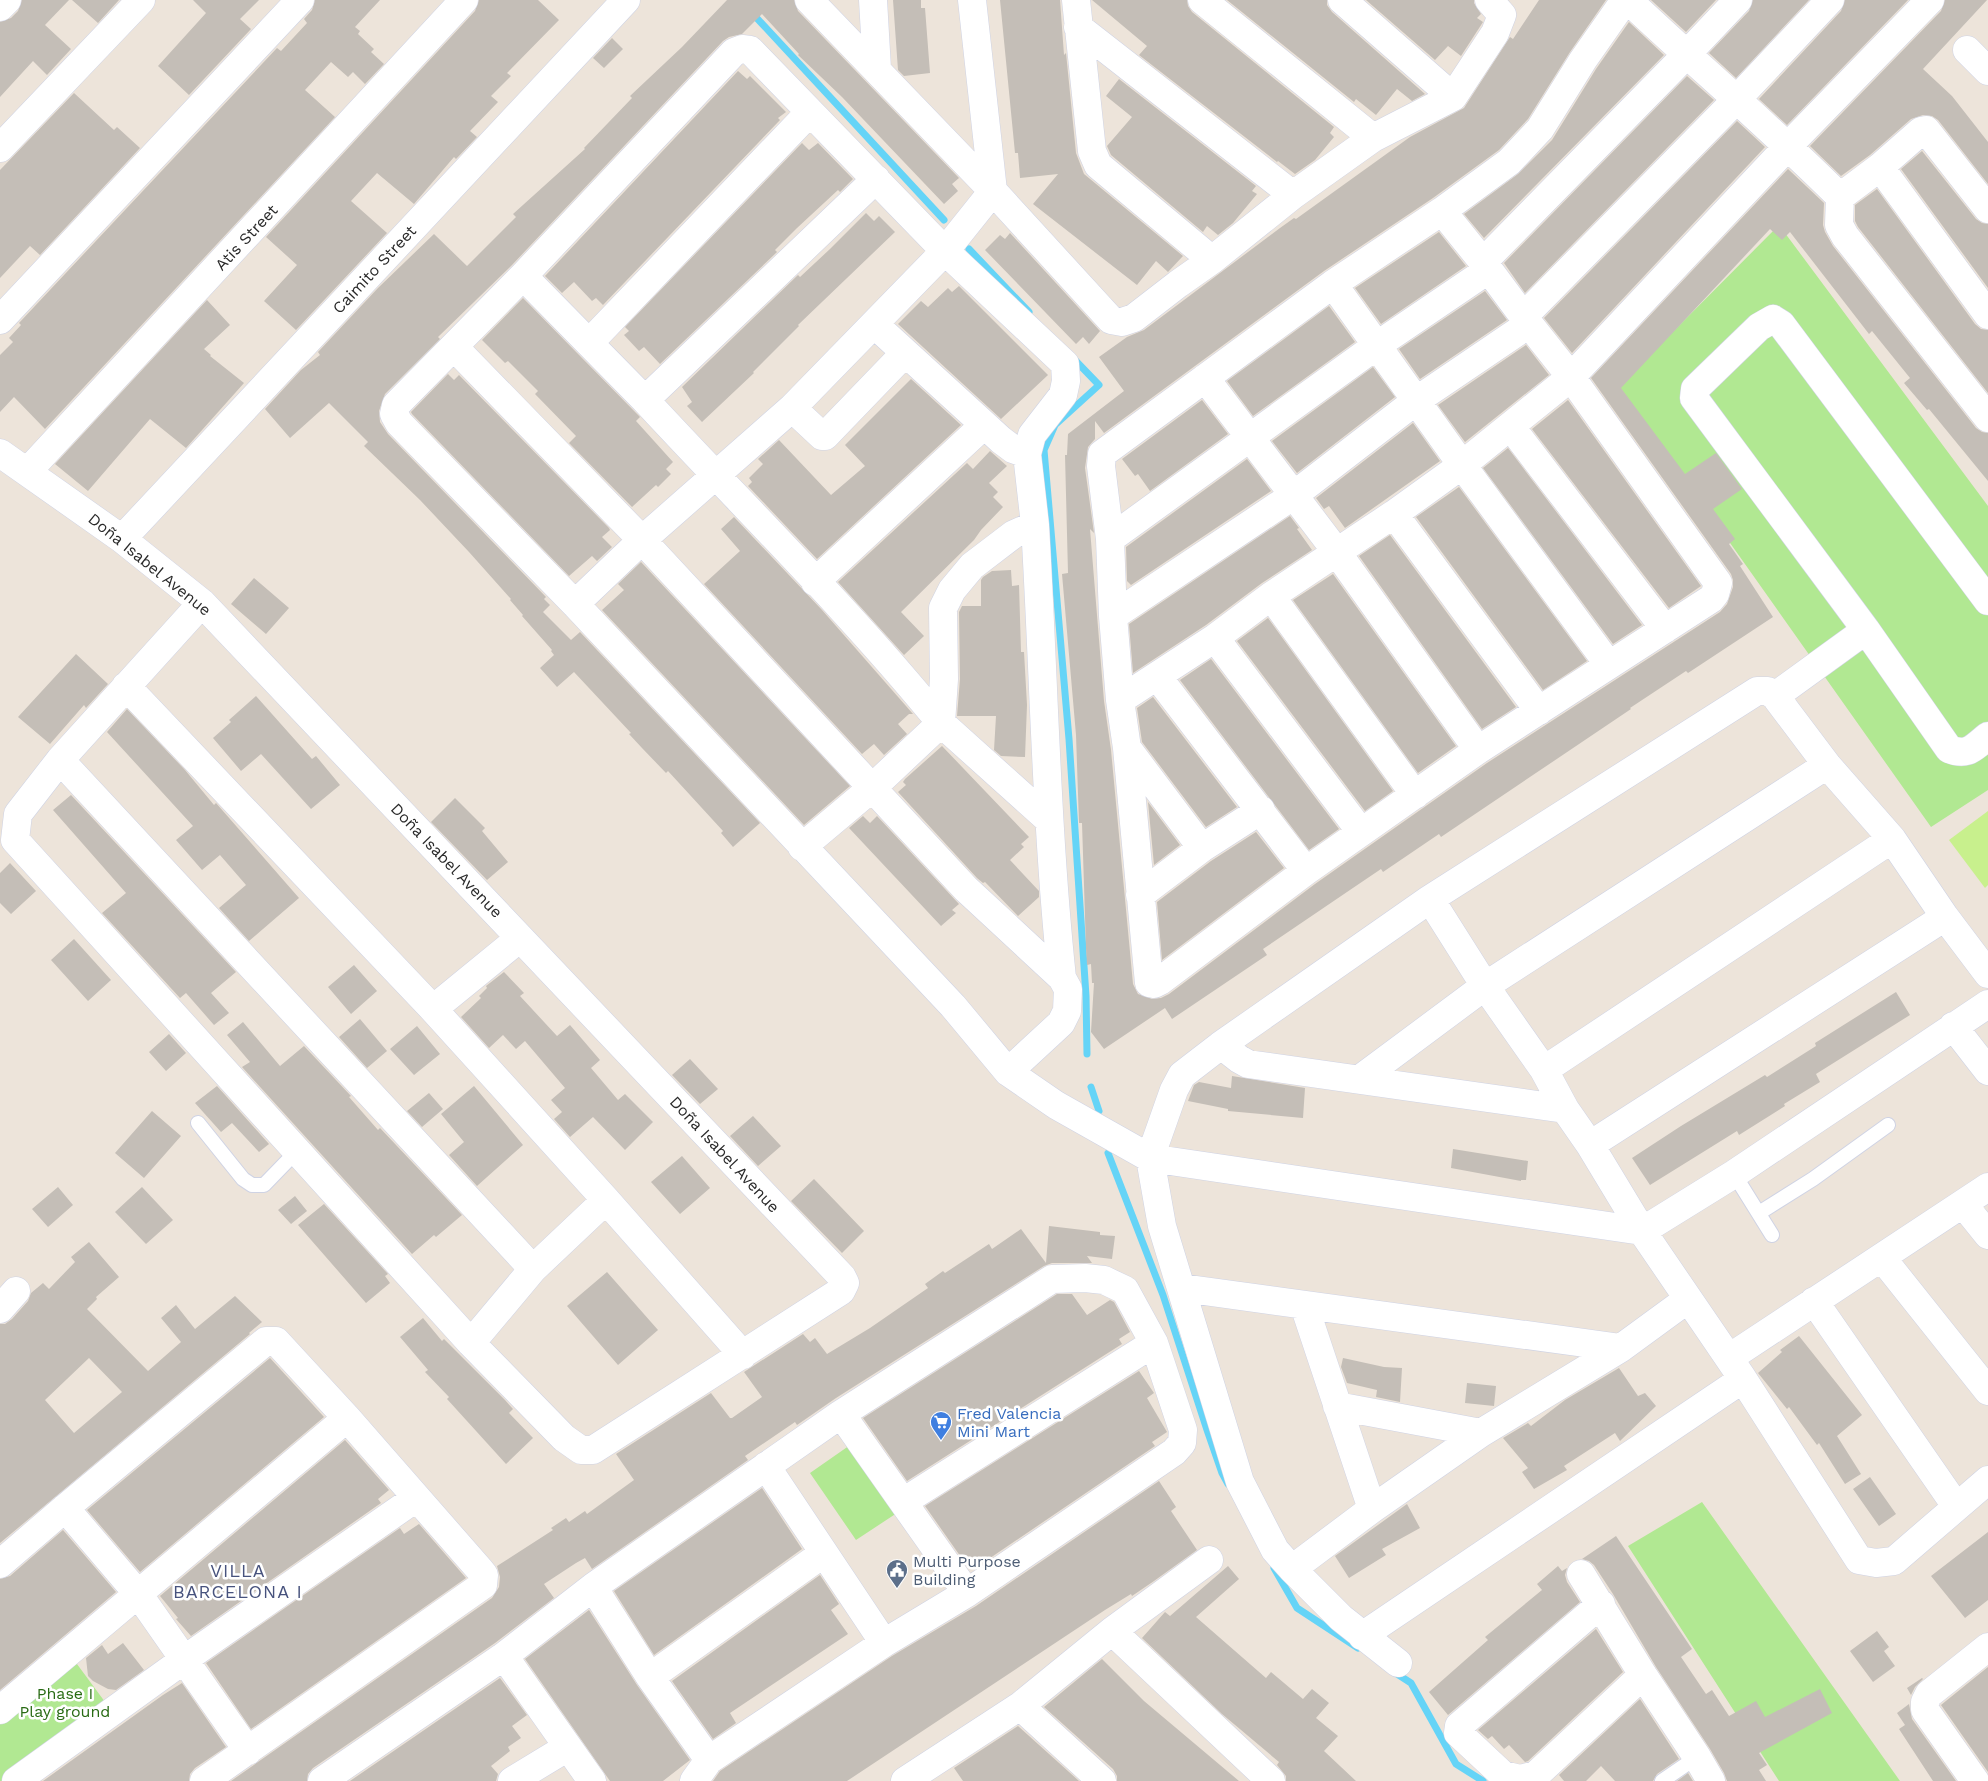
<svg xmlns="http://www.w3.org/2000/svg" width="1988" height="1781" font-family="'Work Sans',sans-serif">
  <rect width="100%" height="100%" fill="#ede4da"/>
  <path fill="#b1e892" d="M1779,225L1988,506V790L1931,827L1619,386Z
    M853,1443L900,1511L856,1540L810,1473Z
    M1702,1502L1900,1781H1779L1628,1546Z
    M74,1660L108,1706L5,1781H0V1717Z"/>
  <path fill="#c8f08d" d="M1988,811V885L1985,888L1949,840Z"/>
  <g fill="none" stroke-linecap="round" stroke-linejoin="round">
    <path stroke="#65d4f7" stroke-width="7" d="M740,0L944,220
      M969,249L1029,312
      M1073,358L1099,385L1055,425L1044,450L1069,739L1086,996L1087,1054
      M1091,1087L1099,1111
      M1108,1153L1163,1295L1207,1430L1222,1473L1228,1484
      M1274,1568L1297,1608L1358,1648
      M1394,1672L1411,1683L1456,1764L1483,1781"/>
  </g>
  <path fill="#c4beb7" fill-rule="evenodd" d="M22,0H69L45,25L71,49L47,75L33,61L0,97V22L11,18L18,11Z
    M72,0H119L98,23Z
    M193,0H259L240,19L251,29L189,95L158,66L206,13Z
    M315,0H380L355,27L360,31L358,34L374,49L371,52L384,64L365,84L353,72L348,77L331,62L305,90L335,117L45,429L14,397L0,412V355L13,342L9,338L21,325L19,323L277,48L281,51L307,23L304,19L312,10Z
    M479,0H538L559,20L507,73L511,76L491,96L498,102L470,131L477,137L456,159L454,157L414,204L377,173L351,201L387,233L296,330L264,301L297,265L266,237L475,11Z
    M727,0H794L798,11L959,178L952,184L958,191L944,204L842,97L798,55L799,54L762,14L742,34L729,37L723,41L512,265L438,337L440,339L385,394L379,411L380,422L388,434L546,597L544,599L550,605L543,612L571,640L580,632L760,823L733,847L721,833L723,831L668,771L666,773L642,748L629,734L631,733L574,672L557,687L540,668L554,655L551,651L552,650L522,616L523,615L510,600L511,599L469,552L420,500L364,446L368,442L329,403L290,438L265,409L301,370L320,355L318,352L378,288L434,234L467,266L516,217L513,214L585,149L584,148L632,98L630,96L682,47Z
    M893,0H921V8H925L930,73L904,76L898,70Z
    M1000,0H1060L1064,55L1066,53L1076,153L1084,174L1183,256L1168,272L1156,261L1137,285L1033,204L1058,174L1020,178L1018,153H1015Z
    M1092,0H1187L1188,6L1192,12L1334,127L1330,133L1334,137L1315,160L1295,174L1278,161L1277,162L1139,55L1147,46Z
    M1227,0H1327V5L1332,12L1425,94L1412,101L1397,89L1376,115L1356,99L1354,102Z
    M1366,0H1474V3L1481,14L1477,18L1483,22L1461,56L1448,46L1435,60Z
    M1539,0H1606L1570,52L1528,119L1499,150L1433,198L1324,271L1104,433L1095,421V439L1088,447L1085,468L1094,533L1090,529L1104,701L1111,750L1133,984L1138,994L1152,999L1161,998L1169,994L1315,884L1487,763L1720,612L1727,604L1733,587V580L1731,574L1591,378L1788,169L1824,203L1823,225L1825,232L1833,246L1976,428L1982,432L1988,433V481L1929,409L1927,410L1904,383L1910,378L1872,331L1869,334L1790,232L1782,240L1770,229L1621,388L1685,474L1716,453L1742,489L1713,509L1735,539L1729,544L1743,564L1740,566L1773,617L1688,673L1686,671L1630,708L1631,709L1441,837L1439,834L1383,872L1381,869L1347,892L1263,949L1267,955L1172,1019L1165,1008L1104,1049L1091,1032L1094,983H1092L1091,964L1087,965L1086,948L1082,823H1079L1076,735L1062,574L1068,573L1065,455H1067L1068,434L1124,391L1099,357L1127,337L1144,330L1280,228L1294,218L1296,219L1410,137L1464,108L1510,37L1513,39Z
    M1651,0H1716L1686,32Z
    M1753,0H1809L1736,78L1709,53L1749,11Z
    M1845,0H1908L1787,125L1759,99L1841,11Z
    M1945,0H1987L1923,69L1952,96L1988,142V184L1938,120L1932,116L1923,115L1911,119L1870,155L1841,176L1810,146L1941,11Z
    M1629,22L1664,55L1484,238L1464,214L1518,174L1552,140L1596,69Z
    M612,38L623,49L604,68L593,58Z
    M738,71L747,79L750,76L786,112L778,118L780,120L603,305L596,298L592,301L574,282L562,293L545,276Z
    M1687,76L1714,100L1525,293L1504,263Z
    M1119,79L1256,186L1252,191L1257,194L1233,223L1218,235L1207,226L1203,232L1111,155L1107,146L1132,117L1106,96Z
    M74,93L114,130L117,127L140,148L40,255L30,246L0,278V170Z
    M1737,121L1765,147L1572,353L1544,318Z
    M802,143L809,150L818,143L853,179L840,192L838,190L797,228L775,250L777,252L660,364L644,347L639,351L624,335L629,331L625,327Z
    M1922,151L1976,219L1982,223L1988,224V288L1901,169Z
    M1877,189L1975,324L1981,329L1988,330V393L1858,227L1855,221V205Z
    M866,213L874,221L879,216L895,232L798,325L799,326L753,372L754,373L702,422L687,406L692,402L682,387L798,275L800,277L830,249Z
    M1439,232L1466,266L1381,324L1355,288Z
    M1010,233L1100,331L1089,344L1083,337L1076,344L985,250L1000,235L1005,239Z
    M959,286L1048,375L1001,419L898,324L921,301L928,307L948,288L952,292Z
    M1485,291L1507,320L1420,379L1399,349Z
    M523,298L640,417L636,421L673,462L666,469L671,474L658,487L656,485L632,507L569,443L576,436L535,394L538,391L508,361L505,363L482,340Z
    M207,300L230,325L204,349L211,355L210,356L244,383L186,448L150,419L88,491L55,464Z
    M1329,306L1355,342L1253,416L1227,381Z
    M1526,345L1549,375L1465,442L1438,405Z
    M1373,367L1395,397L1297,473L1272,441Z
    M448,374L454,380L459,375L609,528L610,530L602,537L612,547L597,561L592,556L569,576L412,414L411,412Z
    M911,379L961,425L817,559L748,486L752,482L749,478L763,464L758,459L779,440L831,495L865,466L845,445Z
    M1202,400L1228,434L1150,491L1138,474L1135,476L1122,459Z
    M1568,400L1701,586L1669,608L1532,429Z
    M1413,423L1440,461L1345,528L1329,506L1324,509L1316,498Z
    M1508,448L1642,625L1613,644L1483,468Z
    M990,451L1007,466L989,483L998,492L993,497L1003,507L981,530L974,540L901,612L924,636L904,655L838,582L967,463L973,469Z
    M1247,459L1271,491L1131,585L1127,581L1126,547Z
    M1459,487L1587,661L1543,690L1416,517Z
    M1290,516L1299,528L1297,529L1312,550L1262,583L1206,625L1133,673L1129,624Z
    M734,517L822,610L913,714H909L898,724L907,734L884,755L874,744L862,754L704,584L740,551L721,529Z
    M1390,535L1516,707L1482,729L1359,556Z
    M641,562L850,786L804,825L602,610L624,590L618,584Z
    M1011,570L1012,586L1019,585L1021,652H1024L1027,705L1025,757L1001,756L994,750L996,716H957L960,679L959,612L962,606H981V580L983,577L992,571Z
    M1333,574L1456,746L1418,773L1293,600Z
    M254,578L289,608L266,634L231,604Z
    M1268,618L1393,791L1365,811L1237,641Z
    M76,654L108,684L86,708L84,705L50,744L18,717Z
    M1211,659L1339,829L1309,850L1180,680Z
    M256,696L312,759L316,756L340,785L311,809L261,754L241,771L213,738L231,722L229,720Z
    M1153,697L1237,807L1206,827L1142,742L1137,708Z
    M127,709L185,770L214,805L216,803L299,898L249,941L219,908L246,885L220,855L202,870L176,840L193,826L107,732Z
    M942,746L1029,837L1021,844L1024,847L1010,860L1039,891V897L1018,916L985,882L983,883L977,878L898,792L906,785L903,782L905,779Z
    M71,795L236,972L211,993L229,1013L214,1025L186,993L180,998L102,913L126,893L53,810Z
    M455,798L485,828L482,831L508,862L487,880L431,822Z
    M1148,802L1180,845L1154,865Z
    M863,816L870,823L877,816L959,904L952,910L956,913L941,926L849,828Z
    M1256,832L1284,868L1162,960L1157,902L1211,861Z
    M10,863L36,891L11,914L0,903V873Z
    M74,939L111,980L88,1001L51,960Z
    M354,965L377,991L351,1014L328,987Z
    M504,972L524,993L520,996L557,1036L570,1025L600,1060L591,1068L618,1100L625,1094L653,1122L625,1150L593,1117L570,1137L554,1119L562,1112L551,1100L565,1088L525,1041L516,1049L503,1035L489,1048L461,1017L481,998L479,996L487,988L486,986Z
    M1896,992L1910,1015L1816,1074L1820,1082L1784,1104L1785,1106L1739,1135L1737,1131L1650,1185L1632,1158L1681,1126L1765,1075L1767,1077L1816,1046L1815,1043Z
    M360,1019L387,1051L367,1068L339,1037Z
    M243,1022L280,1066L304,1046L351,1096L349,1097L378,1130L380,1128L462,1215L436,1237L434,1235L412,1254L242,1067L250,1062L227,1035Z
    M417,1026L440,1054L414,1075L390,1049Z
    M169,1034L186,1053L166,1071L149,1052Z
    M690,1059L718,1089L700,1104L672,1075Z
    M1232,1076L1305,1088L1303,1118L1228,1111V1109L1188,1101L1194,1085L1199,1082L1231,1088Z
    M217,1086L269,1144L259,1152L232,1123L221,1132L195,1103Z
    M474,1086L523,1145L477,1186L449,1155L464,1142L441,1114Z
    M429,1093L443,1109L422,1127L407,1111Z
    M152,1111L181,1136L144,1178L115,1153Z
    M753,1116L781,1146L758,1166L730,1136Z
    M1453,1149L1528,1161L1526,1180H1521V1181L1451,1168Z
    M682,1156L710,1188L680,1214L651,1182Z
    M814,1179L864,1231L842,1253L791,1201Z
    M58,1187L73,1205L48,1227L32,1209Z
    M142,1187L173,1220L146,1244L115,1212Z
    M295,1196L307,1211L291,1224L278,1210Z
    M324,1204L388,1274L385,1276L390,1283L366,1303L298,1225Z
    M1049,1226L1100,1232V1235L1115,1236L1112,1259L1087,1256L1092,1263H1052L1044,1266L836,1398L797,1425L795,1422L745,1456L748,1460L592,1569L585,1558L576,1563L544,1584L554,1598L495,1643L313,1768L308,1774L307,1781H231L492,1598L499,1587L500,1577L497,1566L553,1530L551,1528L566,1518L569,1522L585,1511L587,1514L634,1480L616,1454L711,1393L730,1418H732L762,1397L744,1372L803,1334L810,1342L815,1338L827,1354L870,1328L928,1288L925,1284L943,1271L945,1273L989,1244L992,1249L1021,1229L1046,1263Z
    M89,1242L119,1277L96,1297L97,1299L87,1309L148,1371L181,1342L161,1318L176,1305L195,1329L235,1296L262,1322L249,1333L250,1334L0,1543V1324H5L12,1319L28,1301L31,1293L43,1283L49,1289L75,1262L71,1257ZM89,1358L122,1392L74,1433L45,1400Z
    M607,1272L658,1330L618,1365L567,1306Z
    M1057,1294H1072L1087,1315L1110,1300L1114,1302L1130,1332L1119,1339L1122,1344L907,1481L863,1418Z
    M423,1318L442,1341L444,1339L505,1400L513,1409L509,1413L533,1438L506,1464L447,1399L449,1397L425,1372L428,1370L400,1337Z
    M1799,1336L1862,1415L1837,1436L1861,1474L1845,1484L1819,1443L1817,1445L1789,1407L1787,1409L1758,1373L1782,1352L1780,1350Z
    M270,1358L324,1417L140,1572L87,1510Z
    M1343,1358L1384,1367L1402,1368L1400,1402L1376,1397L1377,1390L1347,1383L1341,1367Z
    M1619,1368L1638,1396L1645,1393L1656,1406L1620,1441L1615,1433L1564,1466L1567,1470L1534,1489L1522,1472L1528,1468L1503,1438L1528,1423L1531,1426L1565,1400Z
    M1139,1371L1154,1393L1147,1398L1167,1432L1152,1442L1155,1446L974,1569L967,1558L963,1560L925,1506Z
    M1467,1383L1496,1386L1494,1406L1465,1403Z
    M345,1440L389,1490L378,1499L381,1503L191,1636L176,1619L178,1618L160,1596Z
    M1870,1477L1896,1514L1879,1526L1853,1489Z
    M1159,1481L1176,1507L1171,1511L1197,1550L1154,1581L1132,1596L1131,1594L1105,1610L847,1781H713L720,1771L892,1656L976,1606Z
    M762,1488L802,1549L654,1655L614,1591Z
    M1407,1504L1420,1528L1382,1549L1386,1555L1349,1578L1335,1556Z
    M419,1524L466,1578L251,1729L206,1663L400,1528L404,1534Z
    M63,1530L116,1592L0,1690V1579L10,1576Z
    M1988,1532V1600L1965,1618L1931,1576Z
    M1616,1536L1692,1649L1681,1657L1706,1694L1712,1690L1729,1716L1756,1701L1765,1717L1820,1689L1832,1713L1759,1753L1767,1765L1759,1770L1766,1781H1727L1724,1773L1710,1749L1656,1667L1613,1594L1594,1565L1589,1561L1582,1559Z
    M1228,1566L1239,1579L1196,1617L1266,1678L1271,1672L1303,1699L1312,1689L1329,1703L1316,1718L1338,1736L1324,1751L1356,1781H1286V1776L1277,1765L1279,1762L1222,1714L1142,1638L1165,1612L1170,1616Z
    M1558,1566L1562,1571L1567,1568L1565,1575L1567,1582L1580,1602L1448,1715L1429,1692L1488,1640L1485,1637L1542,1590L1537,1584Z
    M820,1575L839,1604L831,1610L848,1634L730,1713L736,1723L713,1739L672,1681Z
    M589,1610L637,1685L690,1760L663,1781H610L525,1659Z
    M1596,1629L1623,1672L1528,1761L1525,1762L1509,1745L1504,1749L1492,1736L1488,1739L1478,1730Z
    M1877,1631L1889,1647L1884,1651L1895,1666L1873,1682L1850,1651Z
    M123,1643L144,1670L116,1690L108,1689L93,1681L88,1676L86,1658L102,1645L108,1654Z
    M1102,1659L1144,1701L1239,1781H1117V1776L1113,1769L1044,1707Z
    M1988,1667V1772L1941,1705Z
    M500,1678L527,1715L512,1726L521,1738L508,1747L510,1751L491,1766L498,1774L496,1781H350Z
    M1922,1678L1923,1679L1915,1687L1911,1695L1907,1688Z
    M182,1683L226,1747L195,1768L190,1774L189,1781H43L163,1695Z
    M1640,1699L1679,1759L1657,1774L1653,1781H1615L1601,1766L1586,1781H1564L1559,1775Z
    M1909,1704L1912,1719L1956,1781H1933L1899,1729L1905,1725L1897,1713Z
    M1018,1726L1079,1781H963L954,1768Z
    M1688,1773L1693,1781H1677Z"/>
  <g fill="none" stroke-linecap="round" stroke-linejoin="round">
    <g stroke="#cfd3e4" stroke-width="16">
      <path id="lane" d="M198,1123L243,1179L252,1185H264L296,1152
        M1734,1174L1772,1235
        M1759,1213L1813,1179L1888,1125
        M1662,1781L1697,1757"/>
    </g>
    <g stroke="#cfd3e4" stroke-width="29">
      <path id="street" d="M809,0L993,191L1111,320L1122,322L1134,318L1178,284L1212,260L1293,195L1373,138L1453,97L1495,33L1502,15L1489,0
        M873,0L877,69
        M1076,0L1092,151L1098,165L1212,260
        M1202,0L1373,138
        M1342,0L1453,97
        M1628,0C1698,66 1772,129 1840,197
        M0,7L7,0
        M1078,27L1293,195
        M1967,50L1988,71
        M0,148L141,0
        M1880,167L1988,315
        M876,179L645,400C744,507 849,610 941,723L944,679L943,608L952,590L972,566L1014,534L1035,525L1027,454
        M1988,209L1926,130L1921,131L1880,167L1840,197L1839,225L1845,236L1988,418
        M1442,211L1483,262L1529,324L1571,377L1718,583L1715,594L1711,599L1478,750L1306,871L1160,981L1154,984L1149,983L1127,748L1120,700L1113,616L1110,539L1101,466L1102,454L1333,284L1442,211L1509,162L1540,129L1583,60L1625,0
        M1483,262L1686,55L1738,0
        M523,276L396,405L394,414L399,423L575,604L953,1006L1008,1072L1056,1105L1150,1158L1642,1231L1734,1174L1988,1004
        M1333,284L1462,465L1609,665
        M1523,317L1736,100L1830,0
        M0,320L300,0
        M589,343L810,112
        M454,347L642,540L966,889L1062,978
        M1205,378L1336,551L1478,750
        M645,400L523,276L734,52L742,49L750,50L945,251L1065,364L1066,381L1063,395L1032,435L1027,454L1013,449L1001,440L874,324
        M792,408L822,436H825L905,353
        M1511,427L1665,629
        M0,453L122,539L202,603L842,1277L845,1283L841,1291L593,1450H581L564,1438L471,1343L15,840L18,814L60,760L202,603
        M27,472L464,0
        M1394,514L1539,711
        M122,539L626,0
        M1110,539L1376,346L1488,270
        M815,582L984,425
        M1271,596L1415,795
        M1988,601L1781,324L1773,319L1759,327L1695,389L1694,398L1866,630L1949,749C1968,757 1974,747 1988,736
        M575,604L642,540L792,408L945,251L993,191L972,0
        M1113,616L1294,495L1417,400L1529,324
        M1215,638L1361,832
        M1157,676L1306,871
        M126,686L433,1009L606,1200L743,1355
        M1775,696L1866,630
        M1120,700L1215,638L1271,596L1394,514L1462,465L1571,377L1789,145L1930,0
        M1127,748L1202,848
        M60,760L533,1269
        M802,847L872,788L941,723L1049,820
        M1140,895L1202,848L1261,810
        M1430,899L1485,986L1544,1070L1565,1109L1590,1145L1642,1231L1743,1379L1859,1560L1876,1563L1894,1561L1988,1480
        M433,1009L520,938
        M1953,1026L1988,1071
        M1221,1045L1239,1059L1248,1064L1565,1109
        M1544,1070L1892,839
        M1008,1072L1061,1023L1067,1011L1068,989L1062,978C1046,828 1044,676 1035,525
        M1360,1079L1485,986L1827,765
        M1590,1145L1945,917
        M1963,1204L1988,1235
        M1882,1258L1988,1391
        M1182,1288L1621,1348
        M1814,1301L1956,1506
        M1304,1305L1372,1509
        M0,1309L16,1291
        M471,1343L533,1269L606,1200
        M1729,1358L1988,1187
        M1337,1406L1481,1433
        M841,1414L967,1593
        M766,1466L884,1643
        M903,1502L1154,1343
        M65,1508L139,1595L248,1751
        M0,1564L65,1508L266,1341H276L347,1418L480,1570L484,1575L483,1585L204,1781
        M1292,1569L1372,1509L1481,1433L1621,1348L1688,1299
        M1581,1574L1643,1675L1697,1757L1711,1781
        M593,1587L650,1677L709,1760
        M1601,1604L1459,1726L1458,1733L1503,1775L1520,1779L1536,1775L1643,1675
        M1112,1631L1271,1781
        M1362,1636L1743,1379
        M504,1656L592,1781
        M1398,1663L1341,1618L1292,1569L1275,1550L1240,1482L1162,1226L1150,1158L1174,1090L1182,1075L1221,1045L1430,899L1757,691H1768L1775,696L1827,765L1892,839L1945,917L1988,974
        M650,1677L824,1553
        M1020,1706L1102,1781
        M0,1710L347,1418
        M16,1781L185,1659L416,1498
        M322,1781L504,1656L593,1587L841,1414L1052,1279L1085,1278L1104,1280L1125,1290L1154,1343L1183,1430L1182,1443L1174,1452L967,1593L884,1643L709,1760L694,1781
        M512,1781L568,1747
        M905,1781L1020,1706L1112,1631L1209,1560
        M1975,1781L1925,1710V1702L1929,1694L1988,1647"/>
    </g>
    <use href="#lane" stroke="#fff" stroke-width="14"/>
    <use href="#street" stroke="#fff" stroke-width="28"/>
  </g>
  <defs>
    <g id="supermarket-pin" transform="scale(1.125)"><path d="M0 17L-7.5 6A9.5 9.5 0 1 1 7.5 6Z" fill="#3f7fe0" stroke="#fff"/><path d="M-6-5.5h2.5l.6 2H6L4.5 2H-2.5L-4.4-4H-6ZM-1.5 3.2a1.3 1.3 0 1 0 .1 0ZM3 3.2a1.3 1.3 0 1 0 .1 0Z" fill="#fff"/></g>
    <g id="civic-pin" transform="scale(1.125)"><path d="M0 17L-7.5 6A9.5 9.5 0 1 1 7.5 6Z" fill="#5c6f8a" stroke="#fff"/><path d="M-.6-6.5H3V-4.5H.6V-3L4-1V1h2V6H-6V1h2V-1L-.6-3ZM-1.2 2.5V6h2.4V2.5Z" fill="#fff"/></g>
  </defs>
  <g fill-rule="evenodd">
    <use href="#supermarket-pin" x="941" y="1422"/>
    <use href="#civic-pin" x="897" y="1570"/>
  </g>
  <g text-anchor="middle" stroke-width="5" stroke-linejoin="round" paint-order="stroke">
    <g font-size="16" fill="#292929" stroke="#fff">
      <text transform="translate(246 237) rotate(-47)" y="6">Atis Street</text>
      <text transform="translate(374 269) rotate(-47)" y="6">Caimito Street</text>
      <text transform="translate(150 564) rotate(39)" y="6">Doña Isabel Avenue</text>
      <text transform="translate(447 860) rotate(46)" y="6">Doña Isabel Avenue</text>
      <text transform="translate(725 1154) rotate(47)" y="6">Doña Isabel Avenue</text>
    </g>
    <g font-size="16" fill="#366cbe" stroke="#fff" text-anchor="start">
      <text x="957" y="1419">Fred Valencia<tspan x="957" dy="18">Mini Mart</tspan></text>
    </g>
    <g font-size="16" fill="#4e5e75" stroke="#fff" text-anchor="start">
      <text x="913" y="1567">Multi Purpose<tspan x="913" dy="18">Building</tspan></text>
    </g>
    <g font-size="16" fill="#296b14" stroke="#fff">
      <text x="65" y="1699">Phase I<tspan x="65" dy="18">Play ground</tspan></text>
    </g>
    <g font-size="18" letter-spacing="1" fill="#47527d" stroke="#fff">
      <text x="238" y="1577">VILLA<tspan x="238" dy="21">BARCELONA I</tspan></text>
    </g>
  </g>
</svg>
